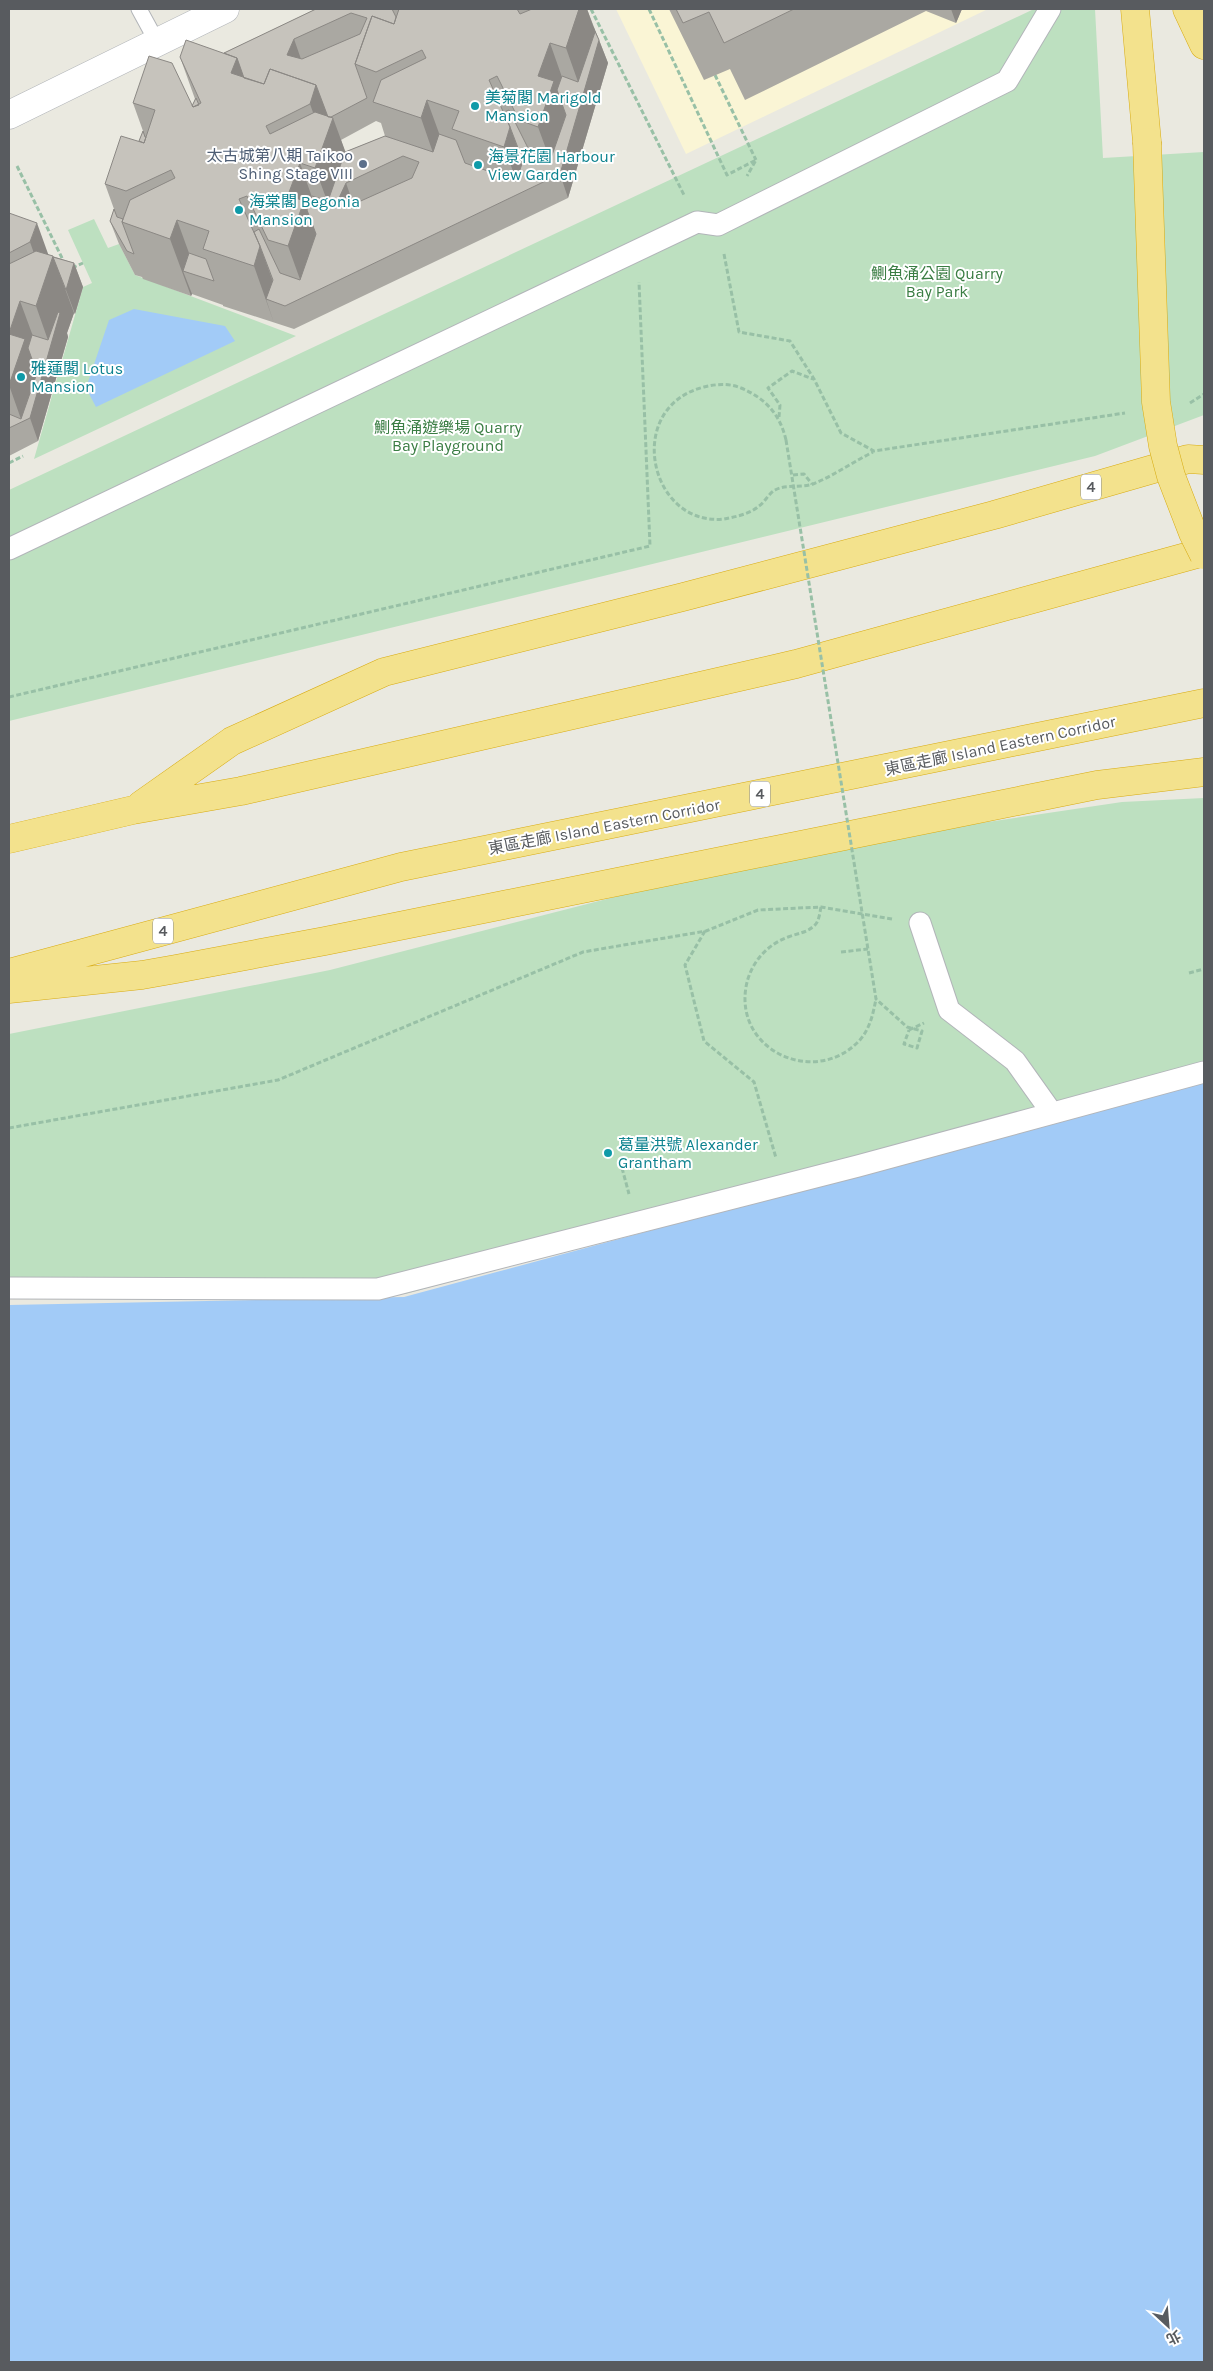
<svg xmlns="http://www.w3.org/2000/svg" width="1213" height="2371" font-family="Karla,'Noto Sans TC',sans-serif">
  <rect width="100%" height="100%" fill="#eae9e0"/>
  <path fill="#faf5d5" d="M616,9H988L686,154Z"/>
  <path fill="#bde0c0" d="M1034,9H1095L1103,158L1204,152V415L1095,456L9,721V490Z
    M94,219L108,248L119,244L135,275L296,336L34,459L83,287L92,283L68,230Z
    M1204,798V1079L405,1294L9,1297V1034L330,970L794,851L1122,802Z"/>
  <path fill="#a2cbf7" d="M134,309L225,326L235,341L96,407L86,388L109,320Z
    M1204,1081V2362H9V1305L404,1297Z"/>
  <g fill="none" stroke-linecap="round" stroke-linejoin="round">
    <g stroke="#b2b5b9" stroke-width="17">
      <path id="service" d="M139,9L157,42"/>
    </g>
    <g stroke="#b2b5b9" stroke-width="23">
      <path id="pedestrian" d="M9,549L697,222L718,225L1007,81L1050,9
        M920,923L949,1010L1015,1061L1052,1113
        M9,1288L378,1289L858,1166L1204,1072"/>
    </g>
    <g stroke="#b2b5b9" stroke-width="29">
      <path id="tertiary" d="M9,115L225,9"/>
    </g>
    <g stroke="#d8ab12" stroke-width="29">
      <path id="motorway" d="M1135,9L1147,142
        M1187,9L1204,45
        M141,805L232,741L384,672L683,597L994,515L1188,459L1204,460
        M9,839L133,810L241,791L796,664L1204,552
        M9,973L401,867L1204,703
        M9,989L142,975L176,969L325,941L1097,785L1204,772"/>
    </g>
    <path stroke="#98c0a6" stroke-width="3" stroke-dasharray="5 2.5" stroke-linecap="butt" d="M591,9L684,195
      M649,9L727,175L756,160L747,176
      M715,75L756,160
      M17,166L64,262
      M724,254L739,332L790,341L814,379L841,433L874,451L1125,413
      M72,268L83,263
      M1190,403L1204,394
      M779,417L780,405L768,388L792,371L813,379
      M786,440C780,414 765,398 741,388C729,383 716,384 704,387C623,407 649,527 724,519C735,517 750,514 759,506C765,502 769,493 775,490C786,484 801,488 813,484C833,476 853,462 873,452
      M9,463L23,456
      M793,475L804,474L812,484
      M9,697L650,546L639,282
      M821,907C820,912 819,921 815,925C807,933 798,933 788,937C766,945 750,964 746,987C735,1051 815,1087 859,1041C870,1029 873,1014 876,999
      M705,931L685,965L704,1041L754,1082L776,1158
      M841,952L868,949
      M1189,973L1204,969
      M909,1030L924,1023
      M9,1128L278,1080L583,952L706,931L758,910L821,907L892,919
      M622,1168L629,1194"/>
    <use href="#service" stroke="#fff" stroke-width="15"/>
    <use href="#pedestrian" stroke="#fff" stroke-width="21"/>
    <use href="#tertiary" stroke="#fff" stroke-width="28"/>
    <use href="#motorway" stroke="#f3e28d" stroke-width="28"/>
    <g stroke="#d8ab12" stroke-width="29" stroke-linecap="butt">
      <path id="motorway-bridge" d="M1147,142L1156,402L1163,446L1171,476L1193,533L1204,555"/>
    </g>
    <path stroke="#98c0a6" stroke-width="3" stroke-dasharray="5 2.5" stroke-linecap="butt" d="M786,440L876,999L907,1027L922,1031L917,1048L904,1044L909,1030"/>
    <use href="#motorway-bridge" stroke="#f3e28d" stroke-width="28"/>
  </g>
  <path fill="#aaa8a2" fill-rule="evenodd" d="M316,9H587L608,63L568,198L294,329L223,306V305L192,294L191,296L143,279L142,277L135,275L119,244L110,221L114,209L105,184L139,141L143,131L133,103L192,106L195,99L180,57L224,53ZM376,121L381,123L385,136L345,152L341,140Z
    M669,9H962L956,23L926,11L745,100L730,69L704,80Z
    M9,213L49,255L74,263L83,287L75,314L74,313L67,333L68,337L38,441L9,456Z"/>
  <path fill="#8b8884" d="M569,9H587L599,42V40L608,63L568,198L560,174L556,176L538,127V76L550,43L570,100L583,96L566,48Z
    M951,9H962L956,23Z
    M294,39L302,62L287,55Z
    M237,58L257,111L231,73Z
    M316,85L331,124L333,118L354,175L346,183L354,206L336,225L315,168L324,143L310,104Z
    M427,100L448,158L441,176L421,118Z
    M510,127L531,184L521,193L504,147Z
    M300,163L320,220L324,258L306,296L288,246V195Z
    M177,220L197,275L183,271L192,294L191,296L170,239Z
    M37,223L51,262L53,256L74,313L67,333L68,337L38,441L30,418L22,422L9,385V333L20,301L41,358L50,346L36,306L44,282L30,242Z
    M260,246L281,304L266,299L274,323L254,266Z
    M74,263L83,287L75,314L66,290Z"/>
  <path fill="#c6c3bc" stroke="#8b8884" fill-rule="evenodd" d="M316,9H392L396,17L394,24L372,16L355,64L367,98L331,117H328L316,85L270,69L264,84L244,78L237,58L224,53ZM351,13L367,18L360,34L302,59L287,55L294,39Z
    M399,9H517L520,14L532,9H579L566,48L550,43L538,76L554,81L538,127L519,120L497,76L489,80L510,127L504,147L452,129L459,111L427,100L421,118L373,102L381,80L426,58L422,50L376,72L355,64L372,16L394,24Z
    M676,9H794L724,43L709,12L683,23Z
    M593,27L599,40L560,174L285,306L266,299L273,280L260,246L254,232L259,229L280,273L300,280L316,234L307,210L312,196L328,201L345,152L385,136L433,152L439,134L456,140L465,163L516,181L523,161L510,127L504,112L509,110L531,154L550,161L566,115L557,90L562,76L578,82L595,32ZM403,156L419,162L412,178L354,204L339,198L346,183Z
    M186,40L237,58L231,73L264,84L270,69L316,85L310,104L266,126L270,134L315,112L333,118L315,168L300,163L288,195L304,201L288,246L268,240L247,196L239,199L260,246L254,266L203,249L209,231L177,220L170,239L122,222L130,200L175,178L171,170L126,191L105,184L121,136L144,143L155,110L133,103L149,56L172,63L193,107L201,103L180,57Z
    M196,98L199,105L193,107L192,106Z
    M143,131L145,137H146L144,143L139,141Z
    M114,209L117,217L123,219L122,222L134,254L127,251L110,221Z
    M9,213L37,223L30,242L9,253Z
    M36,251L53,256L36,306L20,301L9,333V264Z
    M189,253L206,259L214,281L183,271Z
    M53,257L74,263L66,290Z
    M58,312L60,313L30,418L9,428V414L21,419L37,373L28,348L32,335L48,340Z
    M9,334L25,339L9,385Z"/>
  <g fill="#0f9aa8" stroke="#fff" stroke-width="2">
    <circle cx="475" cy="106" r="5"/>
    <circle cx="478" cy="165" r="5"/>
    <circle cx="239" cy="210" r="5"/>
    <circle cx="21" cy="377" r="5"/>
    <circle cx="608" cy="1153" r="5"/>
  </g>
  <circle fill="#5c6f8a" stroke="#fff" stroke-width="2" cx="363" cy="164" r="5"/>
  <g text-anchor="middle" stroke-width="4" stroke-linejoin="round" paint-order="stroke">
    <g fill="#fff" stroke="#8a8c8f" stroke-width="1">
      <rect x="1081" y="474.5" width="20" height="25" rx="4"/>
      <rect x="750" y="781.5" width="20" height="25" rx="4"/>
      <rect x="153" y="918.5" width="20" height="25" rx="4"/>
    </g>
    <g font-size="15" font-weight="bold" fill="#585b5f">
      <text x="1091" y="492">4</text>
      <text x="760" y="799">4</text>
      <text x="163" y="936">4</text>
    </g>
    <g font-size="16" fill="#0d838f" stroke="#fff" text-anchor="start">
      <text x="485" y="103">美菊閣 Marigold<tspan x="485" dy="18">Mansion</tspan></text>
      <text x="488" y="162">海景花園 Harbour<tspan x="488" dy="18">View Garden</tspan></text>
      <text x="249" y="207">海棠閣 Begonia<tspan x="249" dy="18">Mansion</tspan></text>
      <text x="31" y="374">雅蓮閣 Lotus<tspan x="31" dy="18">Mansion</tspan></text>
      <text x="618" y="1150">葛量洪號 Alexander<tspan x="618" dy="18">Grantham</tspan></text>
    </g>
    <g font-size="16" fill="#4e5e75" stroke="#fff" text-anchor="end">
      <text x="353" y="161">太古城第八期 Taikoo<tspan x="353" dy="18">Shing Stage VIII</tspan></text>
    </g>
    <g font-size="16" fill="#3a7d43" stroke="#fff">
      <text x="937" y="279">鰂魚涌公園 Quarry<tspan x="937" dy="18">Bay Park</tspan></text>
      <text x="448" y="433">鰂魚涌遊樂場 Quarry<tspan x="448" dy="18">Bay Playground</tspan></text>
    </g>
    <g font-size="16" fill="#585b5f" stroke="#fff">
      <text transform="translate(1000 745) rotate(-12)" y="6">東區走廊 Island Eastern Corridor</text>
      <text transform="translate(604 826) rotate(-11)" y="6">東區走廊 Island Eastern Corridor</text>
    </g>
  </g>
  <rect width="1213" height="2371" fill="none" stroke="#585b5f" stroke-width="20"/>
  <g transform="translate(1168 2326) rotate(154)" stroke="#ffffff" stroke-width="4" paint-order="stroke">
  <path d="M0-4L9 19L0 12L-9 19Z" fill="#585b5f"/>
  <text y="-8" font-size="14" font-weight="bold" text-anchor="middle" fill="#585b5f">北</text>
  </g>
</svg>
